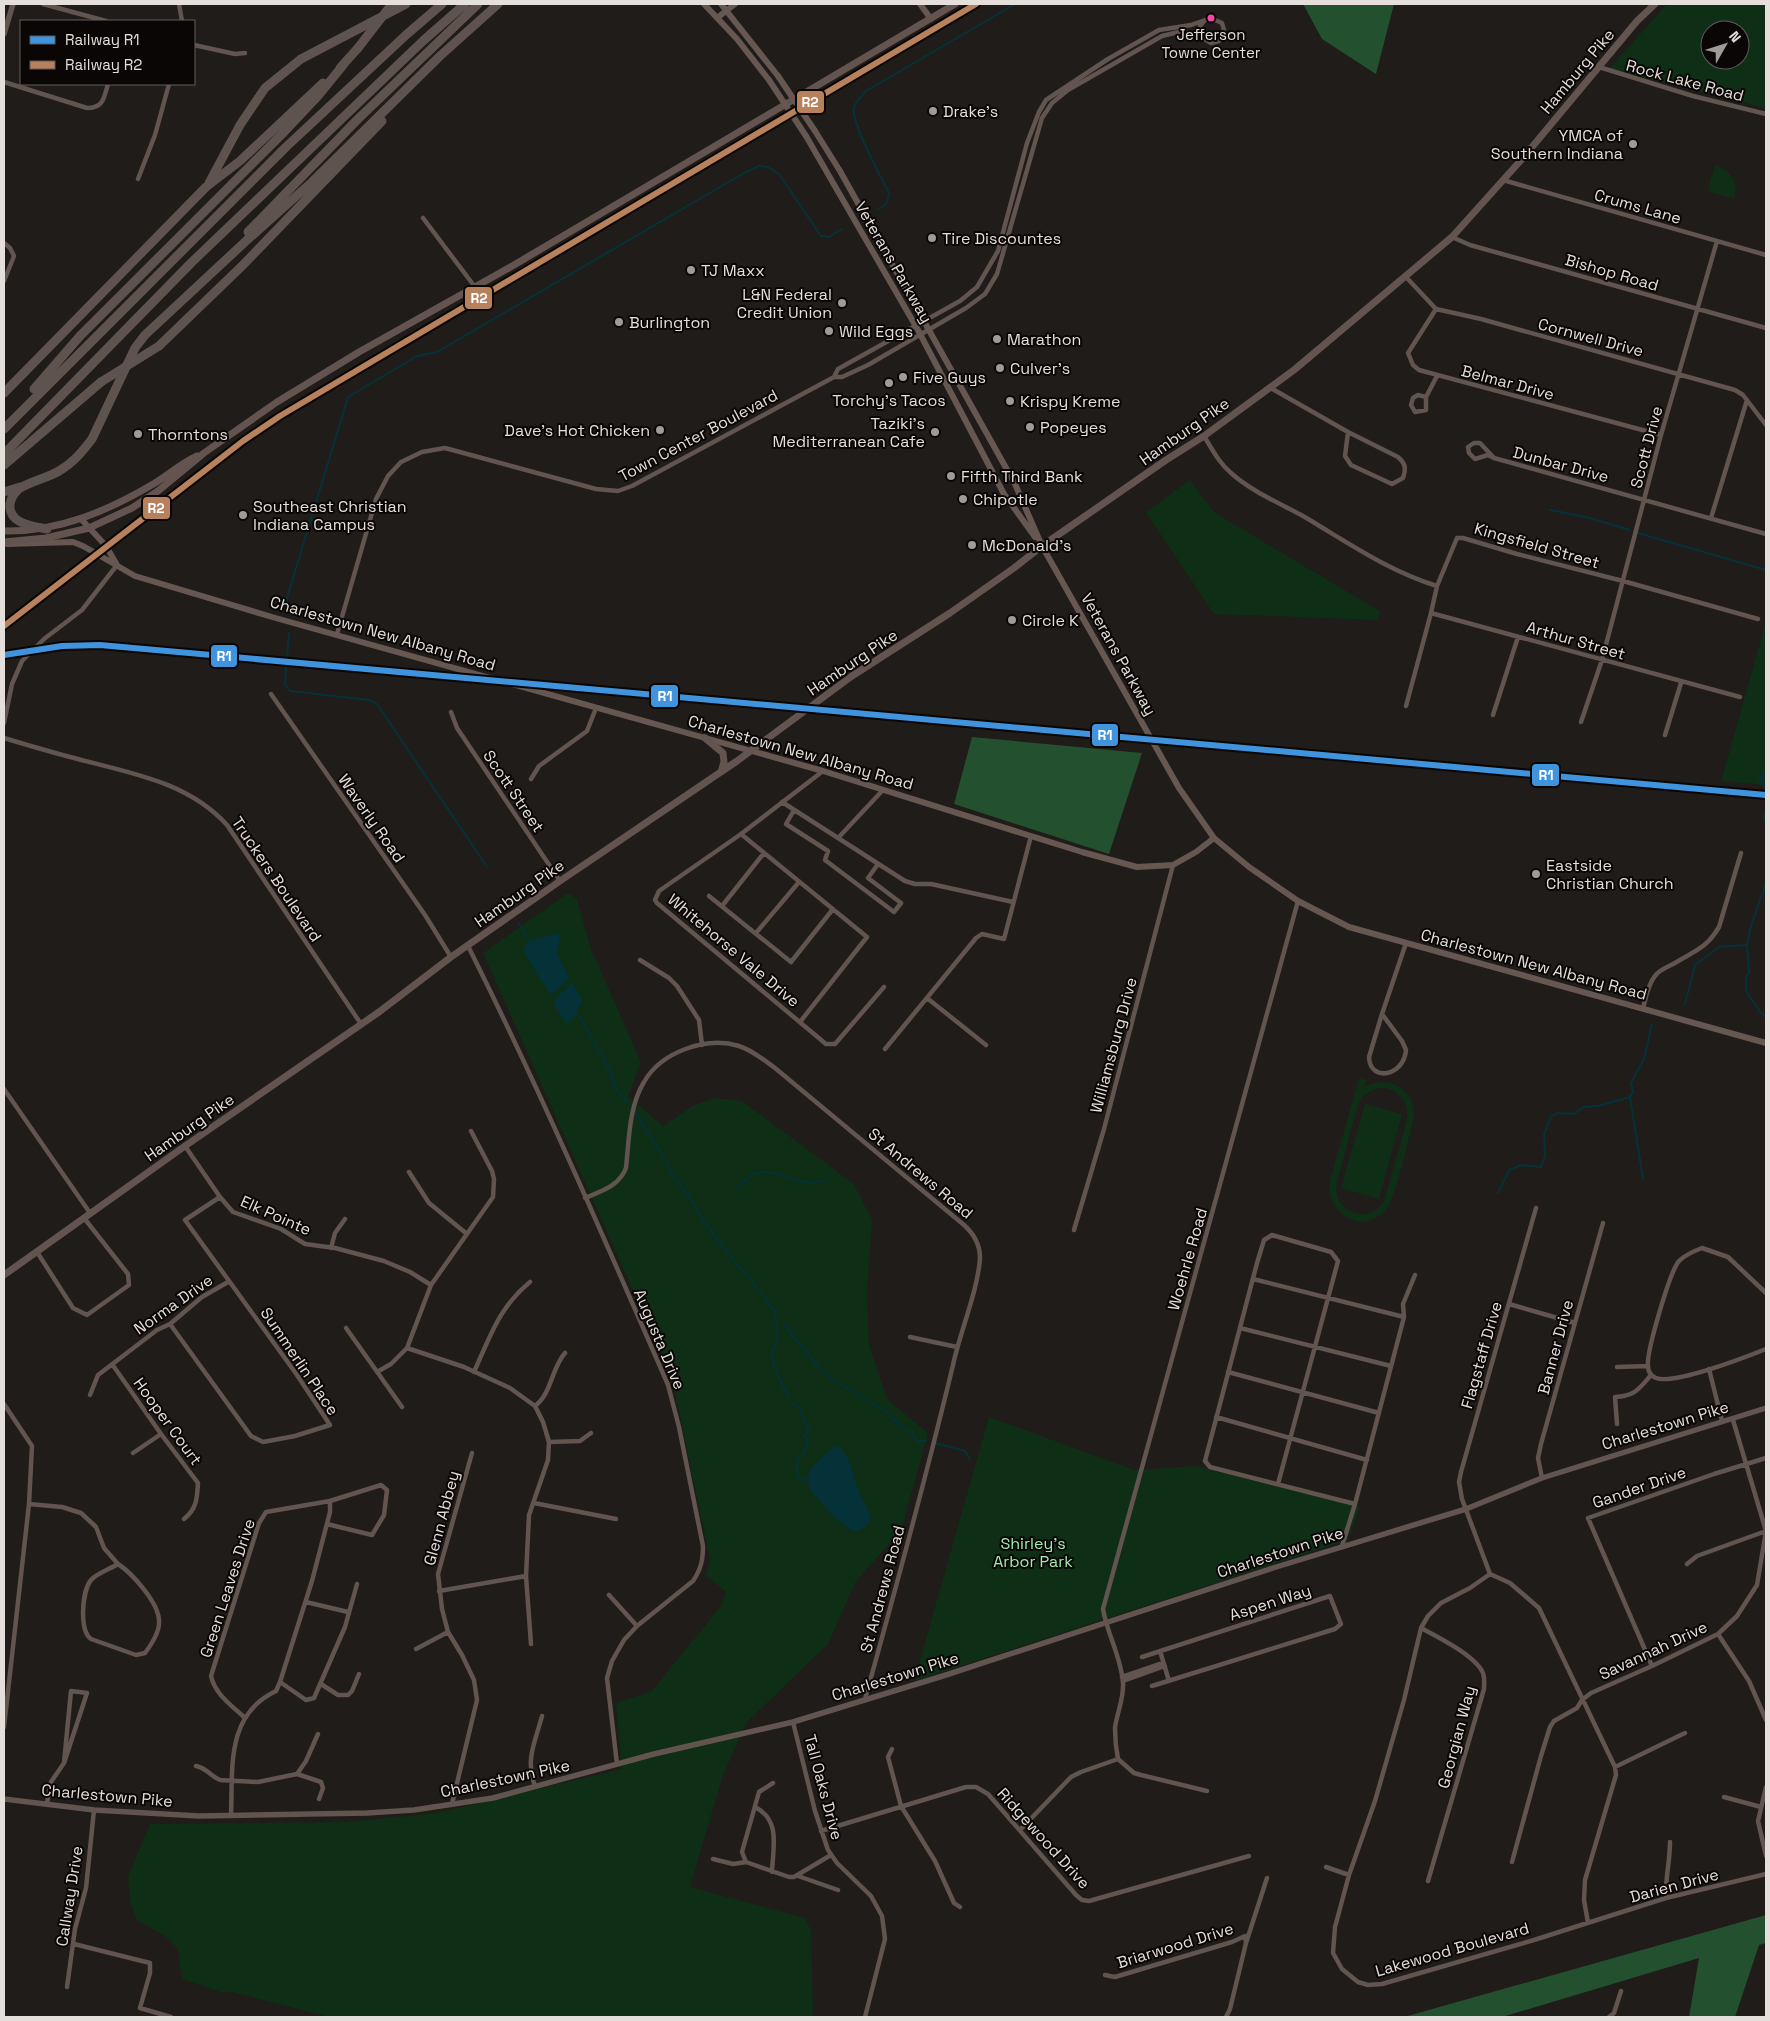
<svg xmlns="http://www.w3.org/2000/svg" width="1770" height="2021" font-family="'Space Grotesk',sans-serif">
  <rect width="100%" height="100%" fill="#201c19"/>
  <path fill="#0f2e16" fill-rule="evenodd" d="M1667,4H1766V108L1609,69ZM1710,30H1740V60H1710Z
    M1715,165C1731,170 1739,183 1734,199L1710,192L1708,189Z
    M1190,480L1215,513L1380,611L1378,620L1214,614L1146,512Z
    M1766,622V785L1721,781Z
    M568,893L577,899L591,949L641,1062L628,1096L663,1126L694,1105L716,1098L742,1101L854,1184L872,1220L867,1294L869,1345L887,1399L928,1433L901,1531L856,1581L828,1644L746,1723L722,1778L690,1887L805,1918L811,1930L813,2017H329L233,1992H220L182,1979L178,1949L165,1936L137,1920L130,1902L128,1876L150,1824L347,1822L437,1813L622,1769L616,1703L652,1691L720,1607L726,1592L705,1575L710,1560L676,1396L663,1358L483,953Z
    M1359,1078L1366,1080L1364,1087C1390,1073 1419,1092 1413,1121C1408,1141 1397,1195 1386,1209C1365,1237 1324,1214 1330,1180ZM1384,1088C1400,1091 1409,1103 1407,1119L1384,1201C1368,1226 1331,1212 1337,1182L1359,1102C1365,1093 1373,1088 1384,1088Z
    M1365,1104L1402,1114L1379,1199L1341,1188Z
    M989,1417L1134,1470L1195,1466L1360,1507L1348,1540L914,1681Z"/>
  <path fill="#23502e" d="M1303,4H1394L1376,74L1322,39Z
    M972,737L1142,753L1109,854L954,804Z
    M1766,1915V1943L1759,1945L1735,2017H1689L1699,1958L1502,2017H1404Z"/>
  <path fill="#043238" d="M555,934H559L560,939L557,952L569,978L554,993H549L524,952V947L531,940Z
    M572,983L582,1000L573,1020L566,1023L555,1006L554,1000Z
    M839,1446L849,1460L856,1485L870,1515V1523L861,1529L854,1532L833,1516L810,1490L808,1480L810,1470L821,1458L834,1447Z"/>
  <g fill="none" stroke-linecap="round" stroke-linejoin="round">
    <path stroke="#043238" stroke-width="2" d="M878,209C886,206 888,202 889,193C881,177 850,121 854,107C856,101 862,96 866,91L1015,4
      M1550,510L1586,517L1630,530
      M1638,533L1766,570
      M286,610L287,598L348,397L417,356L437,352L744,173L759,166L768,167L779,174L821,236L829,237L842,229
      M287,657L289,633
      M286,667L285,684L290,691L369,700L377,704L487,867
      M1766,789L1759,779L1766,772
      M1766,809L1764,818L1766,821
      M1766,883L1751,926L1747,945L1749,972L1746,977V991L1761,1013L1766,1017
      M519,924L531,943
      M1685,1004L1695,965L1719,947L1747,945
      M574,1012L581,1019L605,1061L619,1093L627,1100
      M635,1112L666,1161L670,1171L689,1196L704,1221L723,1247L768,1301L770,1307L774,1309C776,1318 779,1335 776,1344C775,1349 772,1350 772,1355C772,1366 784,1390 791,1399
      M1643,1179L1630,1097L1633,1092L1631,1083L1644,1059L1652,1024
      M739,1187C743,1184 746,1179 750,1176C768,1164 794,1183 813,1183C818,1183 823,1180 828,1178
      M1498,1193L1509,1170L1522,1165L1541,1167L1545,1156L1544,1134L1551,1117L1557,1113L1574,1114L1584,1107L1598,1106L1630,1097
      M784,1325L820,1368L831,1378L884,1410L906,1430L913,1434L917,1441H926
      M793,1403L799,1408L809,1431L804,1436L808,1443C804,1459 791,1457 799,1478L809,1479
      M935,1443L965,1451L970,1459"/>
    <path stroke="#62544f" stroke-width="4.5" d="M43,4L106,21
      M179,4L182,21
      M194,45L235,54L245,53
      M1599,67L1693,96L1766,114
      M4,82L87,108C104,108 104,97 108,84
      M138,179L155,135L169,84
      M1503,180L1766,255
      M423,218L475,287
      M1452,237L1470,245L1766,328
      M4,243L10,248L14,256L4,281
      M1406,277L1436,309L1481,319L1735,390L1743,395L1766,425
      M1436,309L1408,353L1413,365L1419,370L1661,435
      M834,377L838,369L960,301L977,287L998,251L1027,143L1039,112L1046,100L1108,59L1159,30L1191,25L1211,18L1222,23L1224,30L1219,41L1211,43L1201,37L1200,26L1204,21
      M1269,387L1348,432L1398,457C1406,464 1406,469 1403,478L1392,484L1351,465L1345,456L1348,432
      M1426,397L1418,395L1413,398L1411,405L1415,412L1426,410V397L1437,376
      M1204,436C1212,449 1219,463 1231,473C1251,491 1279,503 1303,516C1347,542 1388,571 1437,586
      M1494,458L1480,443H1474L1468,447L1469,453L1475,459L1488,455L1494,458L1766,534
      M1711,518L1747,400
      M337,634L376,499L388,476L401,462L422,452L445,448L596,489L618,491L632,486L834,377H842L868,365L966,308L985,294L997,274L1042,118L1052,103L1068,90L1162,36L1183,31L1201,37
      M271,694L425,915L451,957
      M1740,697L1431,613L1437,586L1457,538H1463L1517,554L1623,581L1758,619
      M1406,706L1431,613
      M451,712L457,728L560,881
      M1493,715L1518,637
      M1581,722L1602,660L1661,435L1717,241
      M4,723L12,684L22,661L44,639L82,610L117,565
      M1665,735L1681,683
      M4,738C27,745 51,752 74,758C129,773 187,781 227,825L361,1024
      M823,771L741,834L659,891L655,900L657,903L826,1044H835L884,987
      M531,779L539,766L587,731L596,708
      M782,802L905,881L915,884H931L1013,902
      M794,810L786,824L828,851L825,860L894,912L901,903L868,878L878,864
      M741,834L867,937L800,1022
      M838,838L883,790
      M709,896L791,962L833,909
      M722,906L764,853
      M756,933L799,882
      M468,946C540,1090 604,1238 668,1385L679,1427L703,1546C703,1560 701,1569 693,1581L637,1626L624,1640L612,1661L607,1678L617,1764
      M640,960L669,978L677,986L699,1020L702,1045
      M927,998L986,1045
      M1643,1008C1646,998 1648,984 1655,976C1660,969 1668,967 1675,963C1694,951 1706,949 1719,927L1741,853
      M1382,1014L1402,1041L1406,1050C1404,1076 1370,1083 1369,1057Z
      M1382,1014L1406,943
      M885,1049L976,938L982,934L1004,939L1031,836
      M4,1089L90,1213
      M185,1146L220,1197L233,1212L281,1229L305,1244L335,1248L384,1261L410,1272L431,1285
      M409,1172L429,1203L467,1234
      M585,1198C602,1191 619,1186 626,1168C629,1140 629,1106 644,1082C661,1052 706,1036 739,1046C752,1050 764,1060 775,1068L964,1225C974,1234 980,1244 980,1258C978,1290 960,1332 953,1365C926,1477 896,1588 865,1699
      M1536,1208L1461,1472L1459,1482L1462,1499L1490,1574L1510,1583L1539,1608L1615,1767L1616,1775L1585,1880L1584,1900L1588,1923
      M1074,1230L1104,1129L1173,865
      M331,1248L335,1233L345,1219
      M37,1252L73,1308L87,1315L129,1285L128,1274L84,1218
      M1253,1279L1404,1317
      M1766,1293L1728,1257L1702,1248C1694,1251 1685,1255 1679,1261C1670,1271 1646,1353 1648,1366C1648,1372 1651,1376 1656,1378C1674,1385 1746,1357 1766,1349
      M1509,1304L1575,1323
      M170,1324L251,1436L263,1442L295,1436L330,1425L297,1375L185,1220L220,1197
      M346,1328L402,1407
      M1240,1328L1391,1366
      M910,1337L957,1347
      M407,1348L464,1367L510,1388L535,1406L543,1422L549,1442L548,1460L529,1515L526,1576L531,1644
      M112,1364L161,1434L198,1483C197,1498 197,1509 184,1519
      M1617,1367L1648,1366
      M1709,1369L1722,1421
      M377,1372L391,1364L407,1348L431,1285L493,1197L494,1179L492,1171L471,1131
      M474,1372C490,1337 499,1307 530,1282
      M1228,1372L1379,1413
      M90,1395L98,1375L157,1330L170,1324L202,1297L228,1282V1280
      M4,1404L32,1446L29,1504L4,1727
      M535,1406C552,1393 551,1369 565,1353
      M1216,1417L1367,1460
      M1617,1424L1615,1397C1635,1396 1639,1389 1651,1375
      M549,1442L580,1441L591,1433
      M133,1453L161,1434
      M1542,1478L1538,1458L1541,1444L1603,1223
      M1278,1484L1338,1261L1331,1252L1272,1235L1264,1240L1257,1263L1205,1461L1210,1467L1355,1504
      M534,1503L616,1519
      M29,1504L62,1507L81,1513L96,1527L104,1548L118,1564
      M1342,1546L1355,1504L1404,1317L1403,1304L1415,1275
      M118,1564C132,1573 159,1603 159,1621C160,1632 151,1645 145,1653L136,1655L91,1639C79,1630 82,1591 91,1580C96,1574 110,1569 118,1564Z
      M1687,1564L1697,1556L1766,1531
      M1490,1574L1470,1588L1441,1603L1428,1616L1421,1628L1404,1700L1375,1801L1349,1875L1335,1927L1333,1953L1342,1969L1358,1982L1368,1985L1382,1984L1534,1940L1666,1898L1766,1874
      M439,1591L526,1576
      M609,1595L637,1626
      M306,1602L348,1612
      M1421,1628C1438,1637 1476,1656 1483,1673C1485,1679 1484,1684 1484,1689L1428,1881
      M1718,1634L1749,1681L1766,1720
      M416,1649L448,1632
      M1160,1651L1169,1681
      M1142,1657L1330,1596L1341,1624L1335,1629L1152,1686
      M1652,1666L1588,1518L1714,1474L1766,1458
      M1122,1677L1160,1664
      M1123,1681L1165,1666
      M280,1682L306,1700L314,1698L345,1627L357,1584
      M321,1684L338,1695H348L352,1691L359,1674
      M244,1717C231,1705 215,1694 211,1676L259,1523L266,1512L330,1501L381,1485L387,1490L384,1515L372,1535L327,1524
      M793,1722L815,1811L828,1850L837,1863L871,1896L882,1916L885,1939L865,2017
      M892,1749L888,1757L901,1806L935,1861L954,1903L960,1907
      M196,1766C207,1768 210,1776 220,1780L258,1782L297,1774
      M1615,1767L1685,1733
      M297,1774L306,1761L318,1734
      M297,1774L321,1782L323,1788L319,1799
      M773,1783L759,1792L742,1852L746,1862L789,1877H794L831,1855
      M535,1786C525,1759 535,1743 542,1716
      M1766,1787L1758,1821L1766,1856
      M1207,1791L1141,1775L1134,1773L1118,1759C1116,1749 1115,1738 1115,1728C1117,1712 1124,1699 1123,1683C1121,1656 1107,1634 1103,1609L1298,901
      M1724,1797L1761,1807
      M47,1803L51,1782L64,1763L87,1693L71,1691L64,1763
      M452,1804L477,1700L474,1680L462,1655L448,1632L442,1609L438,1574L472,1453
      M755,1807C781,1820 773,1847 772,1872
      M231,1816C233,1769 225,1715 276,1691L280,1682L312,1581L330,1512V1501
      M1020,1830L1071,1777L1081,1772L1118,1759
      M821,1831L966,1787H976L988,1794L1076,1895L1082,1900L1089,1901L1249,1856
      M713,1859L733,1864L746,1862
      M1512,1862L1541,1756L1550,1727L1554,1721L1577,1708L1582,1700L1591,1693L1652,1666L1718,1634L1737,1616L1757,1585L1766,1531L1733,1420
      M1326,1867L1349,1875
      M798,1876L838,1890
      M1666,1898C1665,1879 1670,1862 1670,1842
      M74,1944L150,1963V1973L140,2008L171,2017
      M1105,1975L1115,1977L1232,1942L1245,1936L1246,1943
      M67,1987L75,1929L86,1888L94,1810
      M1226,2017L1230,2009L1246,1943L1267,1878
      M1609,2017L1614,2013L1621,1991"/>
    <path stroke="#62544f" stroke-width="5.5" d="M4,34L13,4
      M4,1799L94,1810L199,1816L367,1813L414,1810L493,1798L654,1754L793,1722L946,1675L1273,1568L1466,1509L1542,1478L1766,1408"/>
    <path stroke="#665751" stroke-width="6" d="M704,4L737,39L769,80
      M721,4L778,76
      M920,4L931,19
      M717,18L735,4
      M815,131L840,171L1015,484L1042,546L1179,788L1214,838L1249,867L1298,901L1349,927L1766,1043
      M806,136L918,330L1004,494L1035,537
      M82,520L106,546L117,565
      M7,544L73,542L83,546L135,576L272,617L823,771L1082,852L1137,867L1173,865L1196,852L1214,838"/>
    <path stroke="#64544f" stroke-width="7" d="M4,531C59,532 108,511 155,483C169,474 182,463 197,456
      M4,542L46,538L89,528L132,508L158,491L204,453L277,402L359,352L514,265L955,4
      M705,738L723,753L724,762L721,772
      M4,1275L185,1146L379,1012L451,957L560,881L737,761L852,676L950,613L1014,568L1042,546L1166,460L1204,436L1294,370L1452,237L1522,159L1637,21L1655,4"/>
    <path stroke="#5f534f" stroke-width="9" d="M340,68L358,48
      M209,183L240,125L265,88L301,59L406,4
      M248,232L358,119L478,4
      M159,346L243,265L382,121
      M34,389L80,336L285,131L318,96L344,64
      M4,393L206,187L240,161L323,83
      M4,429L286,147L406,35L442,4
      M4,454L192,262L424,40L465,4
      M4,465L101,382
      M4,492L20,487
      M47,529C33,526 8,524 10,504C11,498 15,492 20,488C32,481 47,478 59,471C73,463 82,452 92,439L135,348L145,335L246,241L312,182L440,56L498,4"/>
    <path stroke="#665751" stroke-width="6" d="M778,76L815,131
      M769,80L806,136"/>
    <path stroke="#5f534f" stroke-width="9" d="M358,48L392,4
      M101,382L159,346"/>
    <g stroke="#090605" stroke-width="10">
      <path id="rail-1" d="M4,655L62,646L100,645L1766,795"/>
    </g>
    <g stroke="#090605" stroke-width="10">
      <path id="rail-2" d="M4,626L243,441L280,416L976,4"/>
    </g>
    <use href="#rail-1" stroke="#4094de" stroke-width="6"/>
    <use href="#rail-2" stroke="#b6815c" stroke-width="6"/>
  </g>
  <circle fill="#f346a5" stroke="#090605" stroke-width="2" cx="1211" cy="18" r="4.5"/>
  <g fill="#a09b97" stroke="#090605" stroke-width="2">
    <circle cx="933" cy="111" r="5"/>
    <circle cx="1633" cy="144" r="5"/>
    <circle cx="932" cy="238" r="5"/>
    <circle cx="691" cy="270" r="5"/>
    <circle cx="842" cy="303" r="5"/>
    <circle cx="619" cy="322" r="5"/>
    <circle cx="829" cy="331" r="5"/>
    <circle cx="997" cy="339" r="5"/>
    <circle cx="1000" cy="368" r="5"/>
    <circle cx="903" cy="377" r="5"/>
    <circle cx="889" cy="383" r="5"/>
    <circle cx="1010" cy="401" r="5"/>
    <circle cx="1030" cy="427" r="5"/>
    <circle cx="660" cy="430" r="5"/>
    <circle cx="935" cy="432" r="5"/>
    <circle cx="138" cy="434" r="5"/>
    <circle cx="951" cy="476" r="5"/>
    <circle cx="963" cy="499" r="5"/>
    <circle cx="243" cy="515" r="5"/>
    <circle cx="972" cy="545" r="5"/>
    <circle cx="1012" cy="620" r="5"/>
    <circle cx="1536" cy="874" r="5"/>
  </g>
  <g text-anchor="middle" stroke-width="4" stroke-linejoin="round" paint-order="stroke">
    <g font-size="15" fill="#e5dfdb" stroke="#090605">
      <text x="1211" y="40">Jefferson<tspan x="1211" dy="18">Towne Center</tspan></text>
    </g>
    <g font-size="16" fill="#e5dfdb" stroke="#090605">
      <text transform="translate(1577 71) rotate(-50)" y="6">Hamburg Pike</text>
      <text transform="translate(1685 80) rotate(15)" y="6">Rock Lake Road</text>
      <text transform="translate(1638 206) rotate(16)" y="6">Crums Lane</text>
      <text transform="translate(894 262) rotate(60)" y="6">Veterans Parkway</text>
      <text transform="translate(1612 272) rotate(16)" y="6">Bishop Road</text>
      <text transform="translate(1591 337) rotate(15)" y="6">Cornwell Drive</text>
      <text transform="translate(1508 382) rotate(15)" y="6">Belmar Drive</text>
      <text transform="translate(1184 431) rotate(-35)" y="6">Hamburg Pike</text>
      <text transform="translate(698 435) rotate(-28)" y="6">Town Center Boulevard</text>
      <text transform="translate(1646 447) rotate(-75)" y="6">Scott Drive</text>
      <text transform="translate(1561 464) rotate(15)" y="6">Dunbar Drive</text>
      <text transform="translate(1537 545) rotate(16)" y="6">Kingsfield Street</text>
      <text transform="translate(383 633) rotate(16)" y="6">Charlestown New Albany Road</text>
      <text transform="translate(1576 640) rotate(16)" y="6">Arthur Street</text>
      <text transform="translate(1119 654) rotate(61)" y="6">Veterans Parkway</text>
      <text transform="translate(852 662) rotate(-34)" y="6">Hamburg Pike</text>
      <text transform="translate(801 752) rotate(16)" y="6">Charlestown New Albany Road</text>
      <text transform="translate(514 791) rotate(56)" y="6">Scott Street</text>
      <text transform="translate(372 818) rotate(55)" y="6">Waverly Road</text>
      <text transform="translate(277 879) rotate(56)" y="6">Truckers Boulevard</text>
      <text transform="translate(519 893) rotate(-35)" y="6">Hamburg Pike</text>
      <text transform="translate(734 950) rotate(40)" y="6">Whitehorse Vale Drive</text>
      <text transform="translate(1534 964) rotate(15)" y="6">Charlestown New Albany Road</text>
      <text transform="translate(1113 1045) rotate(-75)" y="6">Williamsburg Drive</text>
      <text transform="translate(189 1127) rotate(-35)" y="6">Hamburg Pike</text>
      <text transform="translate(921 1173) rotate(40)" y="6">St Andrews Road</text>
      <text transform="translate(276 1215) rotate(24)" y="6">Elk Pointe</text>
      <text transform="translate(1187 1259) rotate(-74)" y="6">Woehrle Road</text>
      <text transform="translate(173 1304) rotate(-35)" y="6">Norma Drive</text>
      <text transform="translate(660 1339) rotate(67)" y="6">Augusta Drive</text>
      <text transform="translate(1555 1347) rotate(-75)" y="6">Banner Drive</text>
      <text transform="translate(1481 1355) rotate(-74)" y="6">Flagstaff Drive</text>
      <text transform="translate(300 1361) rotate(56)" y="6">Summerlin Place</text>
      <text transform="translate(168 1421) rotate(54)" y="6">Hooper Court</text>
      <text transform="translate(1665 1425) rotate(-17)" y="6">Charlestown Pike</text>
      <text transform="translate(1639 1487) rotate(-19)" y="6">Gander Drive</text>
      <text transform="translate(441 1518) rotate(-75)" y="6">Glenn Abbey</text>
      <text transform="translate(1280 1552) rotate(-18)" y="6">Charlestown Pike</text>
      <text transform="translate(227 1588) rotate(-72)" y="6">Green Leaves Drive</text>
      <text transform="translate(882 1589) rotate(-75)" y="6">St Andrews Road</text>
      <text transform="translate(1270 1602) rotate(-18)" y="6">Aspen Way</text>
      <text transform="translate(1653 1650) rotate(-25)" y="6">Savannah Drive</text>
      <text transform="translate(895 1676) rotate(-17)" y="6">Charlestown Pike</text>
      <text transform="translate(1456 1737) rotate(-75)" y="6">Georgian Way</text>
      <text transform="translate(505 1778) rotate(-12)" y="6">Charlestown Pike</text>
      <text transform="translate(824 1787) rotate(75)" y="6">Tall Oaks Drive</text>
      <text transform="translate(107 1795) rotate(5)" y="6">Charlestown Pike</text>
      <text transform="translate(1044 1838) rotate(48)" y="6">Ridgewood Drive</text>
      <text transform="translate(1674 1885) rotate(-15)" y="6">Darien Drive</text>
      <text transform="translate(69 1896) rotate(-81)" y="6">Callway Drive</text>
      <text transform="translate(1175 1945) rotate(-17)" y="6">Briarwood Drive</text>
      <text transform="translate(1452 1949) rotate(-16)" y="6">Lakewood Boulevard</text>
    </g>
    <g font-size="16" fill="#e5dfdb" stroke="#090605" text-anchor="start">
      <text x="943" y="117">Drake's</text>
      <text x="1623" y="141" text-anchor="end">YMCA of<tspan x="1623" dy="18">Southern Indiana</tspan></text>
      <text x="942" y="244">Tire Discountes</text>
      <text x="701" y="276">TJ Maxx</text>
      <text x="832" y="300" text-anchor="end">L&amp;N Federal<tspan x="832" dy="18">Credit Union</tspan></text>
      <text x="629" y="328">Burlington</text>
      <text x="839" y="337">Wild Eggs</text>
      <text x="1007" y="345">Marathon</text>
      <text x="1010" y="374">Culver's</text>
      <text x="913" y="383">Five Guys</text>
      <text x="889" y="406" text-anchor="middle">Torchy's Tacos</text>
      <text x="1020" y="407">Krispy Kreme</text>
      <text x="925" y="429" text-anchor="end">Taziki's<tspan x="925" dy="18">Mediterranean Cafe</tspan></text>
      <text x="1040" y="433">Popeyes</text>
      <text x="650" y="436" text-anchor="end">Dave's Hot Chicken</text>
      <text x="148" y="440">Thorntons</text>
      <text x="961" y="482">Fifth Third Bank</text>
      <text x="973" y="505">Chipotle</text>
      <text x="253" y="512">Southeast Christian<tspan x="253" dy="18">Indiana Campus</tspan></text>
      <text x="982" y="551">McDonald's</text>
      <text x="1022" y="626">Circle K</text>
      <text x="1546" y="871">Eastside<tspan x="1546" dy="18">Christian Church</tspan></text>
    </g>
    <g font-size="16" fill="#a0edaf" stroke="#090605">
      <text x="1033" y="1549">Shirley's<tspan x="1033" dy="18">Arbor Park</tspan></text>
    </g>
  </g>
  <g stroke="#090605" stroke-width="2">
    <rect x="796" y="90" width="29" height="24" rx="5" fill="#b6815c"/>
    <rect x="464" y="286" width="29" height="24" rx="5" fill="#b6815c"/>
    <rect x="142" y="496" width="29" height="24" rx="5" fill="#b6815c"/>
    <rect x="210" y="644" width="28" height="24" rx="5" fill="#4094de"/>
    <rect x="650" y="684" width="29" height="24" rx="5" fill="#4094de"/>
    <rect x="1091" y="723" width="28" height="24" rx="5" fill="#4094de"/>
    <rect x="1531" y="763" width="29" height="24" rx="5" fill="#4094de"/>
  </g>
  <g font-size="14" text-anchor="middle" font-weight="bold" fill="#fff">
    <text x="810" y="107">R2</text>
    <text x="479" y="303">R2</text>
    <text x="156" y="513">R2</text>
    <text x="224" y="661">R1</text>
    <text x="665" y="701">R1</text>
    <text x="1105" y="740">R1</text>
    <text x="1546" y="780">R1</text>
  </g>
  <rect width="1770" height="2021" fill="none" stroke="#e5dfdb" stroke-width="10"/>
  <rect x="20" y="20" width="175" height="65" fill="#090605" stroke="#615d5b"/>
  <rect x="30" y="36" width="25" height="8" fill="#4094de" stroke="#615d5b"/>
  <text x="65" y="45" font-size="15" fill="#e5dfdb">Railway R1</text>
  <rect x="30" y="61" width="25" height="8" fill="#b6815c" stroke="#615d5b"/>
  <text x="65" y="70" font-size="15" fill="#e5dfdb">Railway R2</text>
  <g transform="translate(1725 45) rotate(51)"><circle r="24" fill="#090605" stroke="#615d5b"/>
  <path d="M0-4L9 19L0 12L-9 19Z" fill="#a09b97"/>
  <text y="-8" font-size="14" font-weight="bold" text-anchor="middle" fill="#e5dfdb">N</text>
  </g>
</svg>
